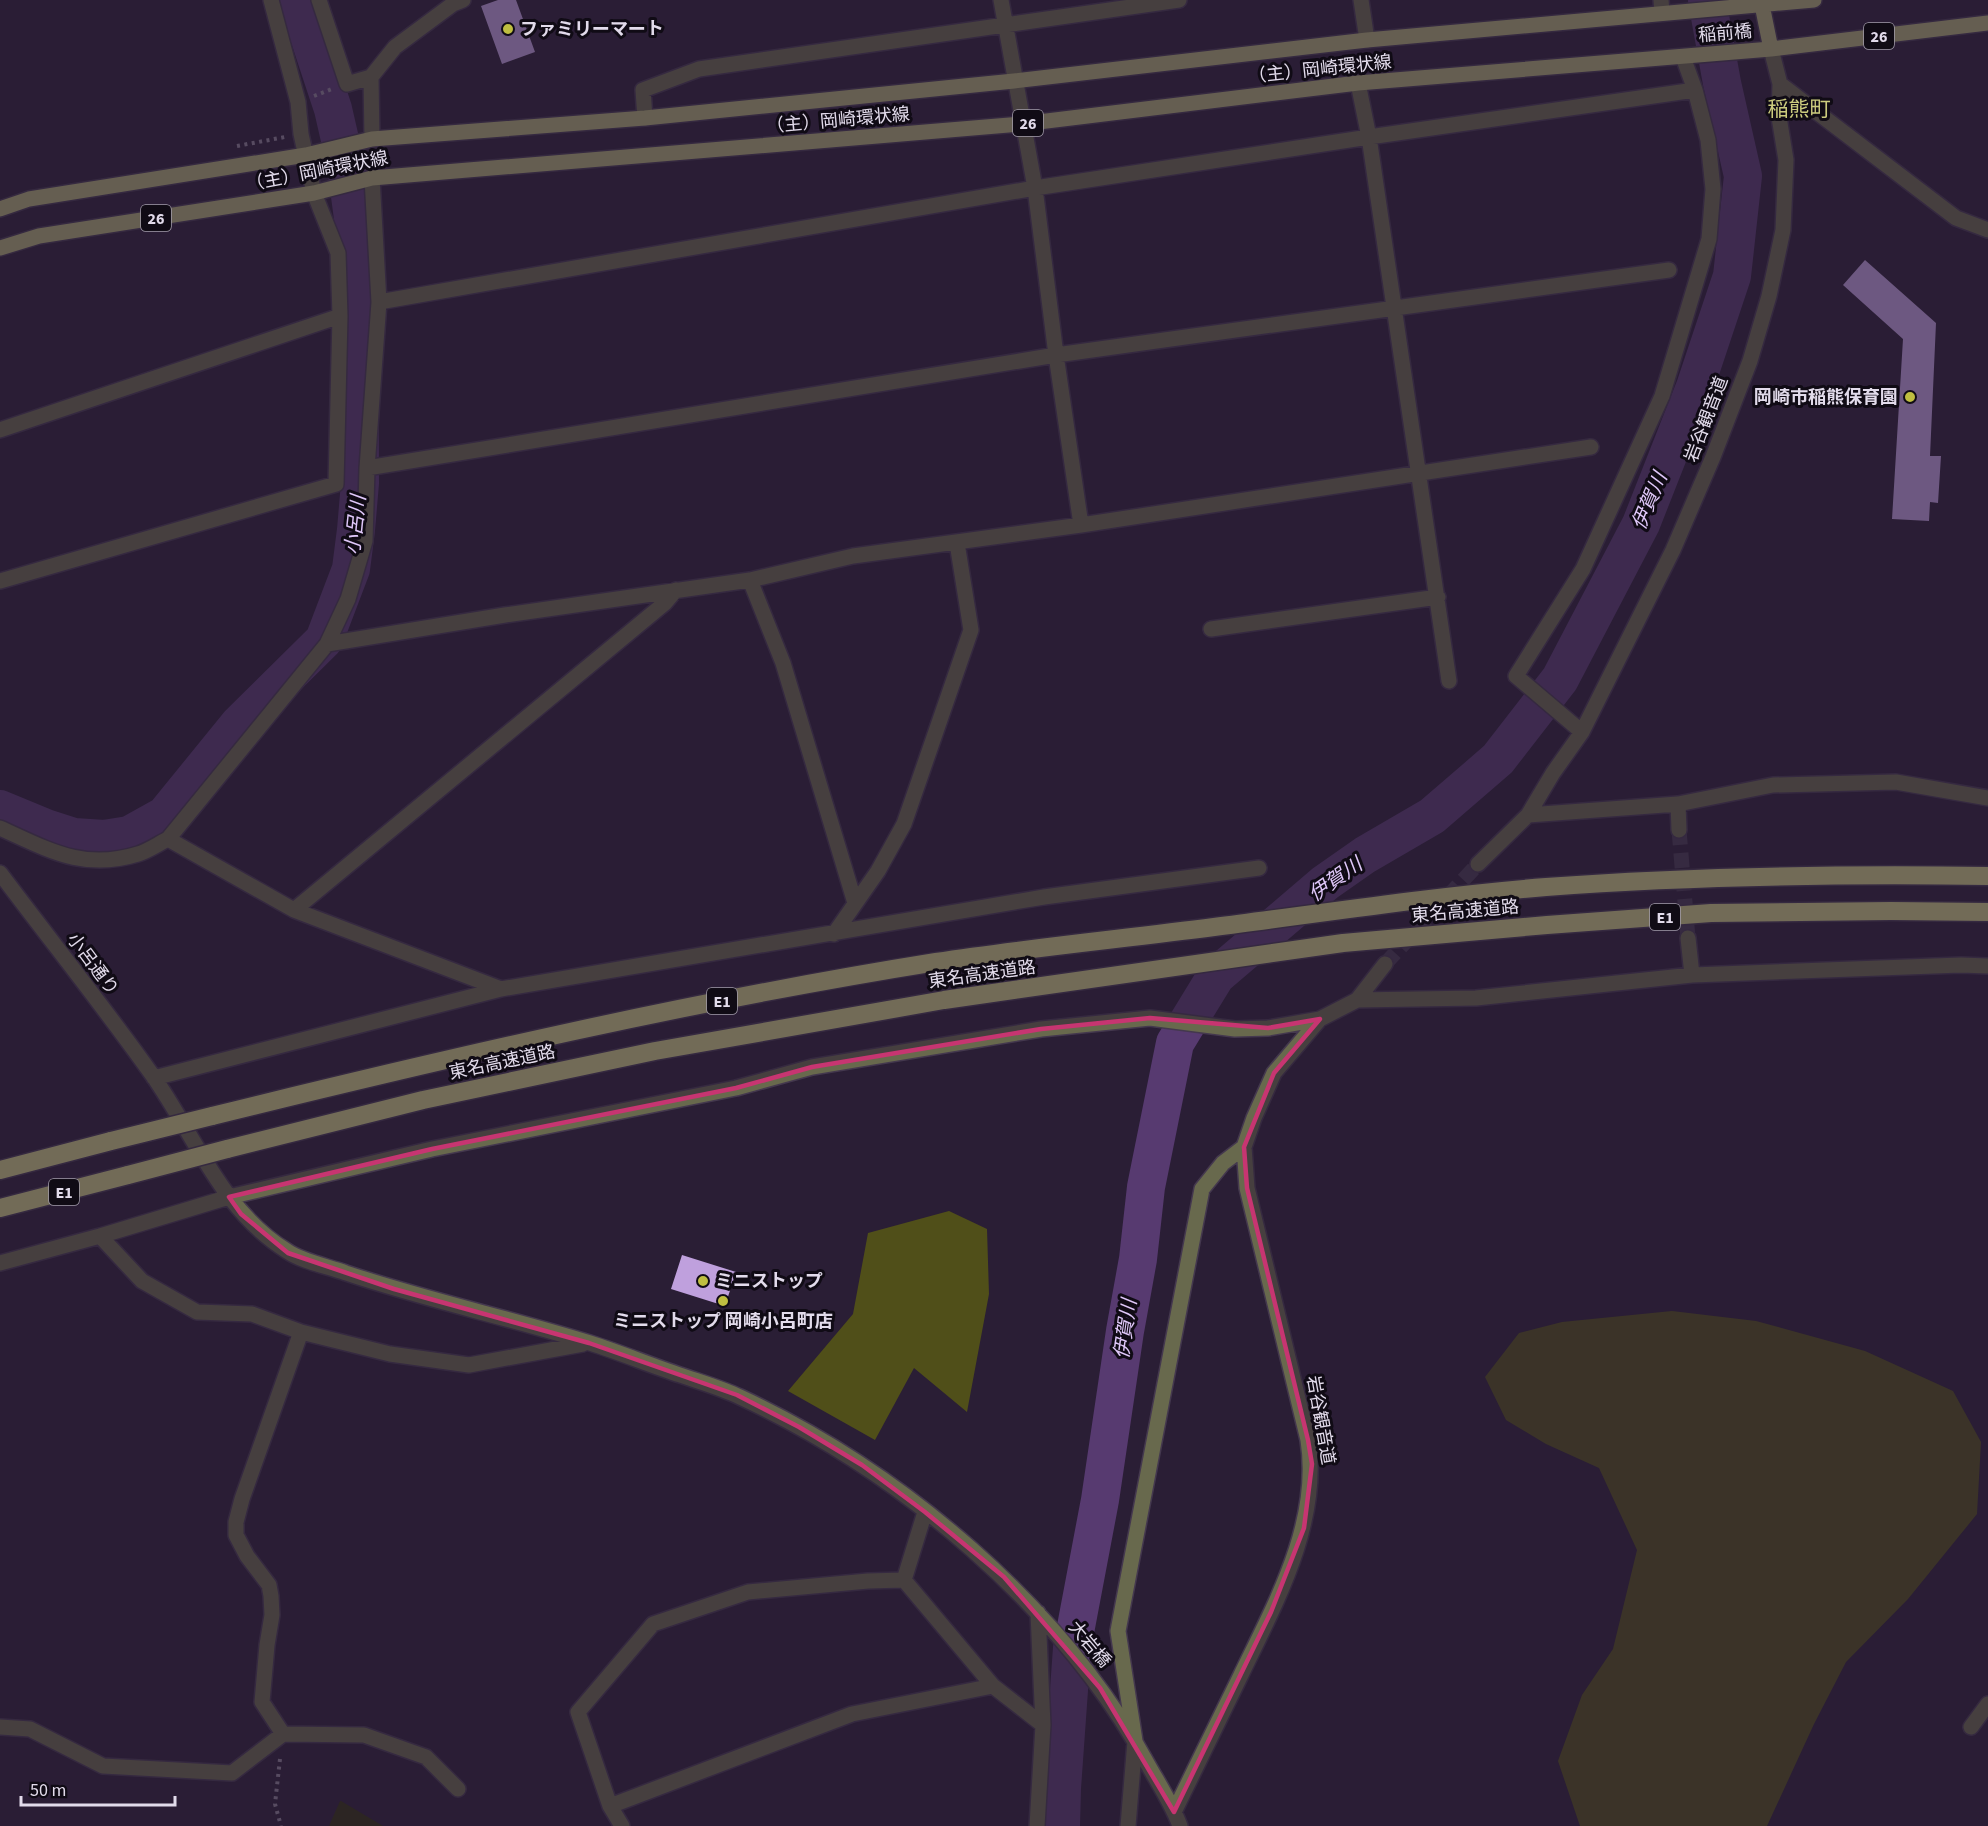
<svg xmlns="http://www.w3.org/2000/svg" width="1988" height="1826" font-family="'Source Sans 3','Noto Sans JP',sans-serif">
  <rect width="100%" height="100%" fill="#2a1e35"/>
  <path fill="#30300e" d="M340,1801H341L383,1826H329Z"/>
  <path fill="#504f19" d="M949,1211L987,1229L989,1294L967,1412L914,1368L875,1440L788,1391L853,1314L868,1233Z
    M1672,1311L1756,1321L1865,1351L1953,1391L1981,1442L1977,1514L1908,1599L1846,1662L1814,1724L1767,1826H1580L1558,1761L1582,1695L1613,1649L1637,1550L1599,1468L1546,1444L1506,1420L1485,1377L1519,1333L1562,1322Z"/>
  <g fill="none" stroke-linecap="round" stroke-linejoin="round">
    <path stroke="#573a70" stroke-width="38" d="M0,809L46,828L74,837L104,839L129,835L165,815L239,724L324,640L351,569L356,530L360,483L359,263L346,166L333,109L297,0
      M1061,1826L1062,1788L1072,1648L1100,1500L1125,1331L1138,1259L1146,1187L1175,1043L1216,976L1325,883L1365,855L1432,816L1498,759L1560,679L1641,524L1695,387L1732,276L1743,176L1722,83L1707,0"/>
  </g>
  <path fill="#bfa0dd" d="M498,0H516L535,52L502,64L481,6Z
    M1865,260L1936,323L1930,456H1941L1938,503L1930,502L1929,521L1892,519L1903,339L1843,285Z
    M682,1255L736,1272L725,1306L671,1289Z"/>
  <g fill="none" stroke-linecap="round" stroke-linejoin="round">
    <path stroke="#463a50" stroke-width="15" stroke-dasharray="15 8" stroke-linecap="butt" d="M1679,830L1688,938
      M1385,964L1478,864"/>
    <g stroke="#44384e" stroke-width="18">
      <path id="minor" d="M319,0L347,84L371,77
        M1001,0L1035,188L1056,355L1081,525
        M1361,0L1367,40
        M1661,0L1662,12
        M1358,83L1369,137L1449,681
        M1780,84L1956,218L1988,230
        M645,118L643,90L699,69L1179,0
        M372,139L371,77L395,47L453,4L463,0
        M379,302L1035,188L1369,137L1695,90
        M0,430L340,316
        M367,468L1056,355L1669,270
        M750,580L783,663L855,903
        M0,581L336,484L340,316L338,253L314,193L301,134L298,102L271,0
        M1211,629L1438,597
        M327,644L505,615L750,580L853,556L1081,525L1591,447
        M1582,732L1516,676L1583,569L1662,396L1709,239L1713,189L1708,140L1695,90L1683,57
        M1678,804L1679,830
        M1528,815L1678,804L1773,785L1896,782L1988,798
        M0,828C49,850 83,871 138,854C148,851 158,844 168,839L327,644L348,599L365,541L367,468L379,302L372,178
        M168,839L294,910L501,989
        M1478,864L1528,815L1553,773L1582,732L1673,550L1713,457L1750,361L1769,296L1783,230L1786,160L1779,117L1780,84L1771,49
        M0,873C51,941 104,1007 153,1076C195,1136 222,1211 287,1251C303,1262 327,1266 346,1273C426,1300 510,1318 590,1343C621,1353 650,1365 680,1375C700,1382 721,1388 740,1397C901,1472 1061,1606 1147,1763C1158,1783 1172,1804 1180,1826
        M294,910L665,603L676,590
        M834,934L878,871L904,824L971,630L957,543
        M1688,938L1692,975
        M1357,1000L1385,964
        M154,1078L501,989L1044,897L1259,868
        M100,1236L142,1281L197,1312L252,1314L301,1332L390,1354L469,1365L583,1344
        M0,1263L100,1236L229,1197L432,1149L736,1088L812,1067L1041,1029L1150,1018L1235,1029L1268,1028L1320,1019L1357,1000L1476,998L1692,975L1961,965L1988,966
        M904,1580L993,1686L1043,1725
        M904,1580L925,1512
        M0,1727L30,1729L103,1766L232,1773L283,1734L364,1735L426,1757L458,1789
        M1971,1727L1988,1704
        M283,1734L262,1702L267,1645L272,1615L271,1596L269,1585L247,1556L236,1535V1522L242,1499L301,1332
        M610,1806L852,1714L993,1686
        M1174,1812C1196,1767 1218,1722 1240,1677C1275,1604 1321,1523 1308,1440L1247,1188L1244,1147L1254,1118L1274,1073L1320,1019
        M622,1826L610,1806L578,1712L653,1624L748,1592L868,1581L904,1580
        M1037,1826L1043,1725L1038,1613
        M1128,1826L1135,1741L1118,1631L1202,1189L1223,1163L1244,1147"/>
    </g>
    <g stroke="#44384e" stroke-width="18">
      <path id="major" d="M1761,0L1771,49
        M0,209L29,199L306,155L372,139L645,118L1014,81L1367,40L1814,0
        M0,248L39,236L314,193L372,178L1022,124L1358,83L1771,49L1988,23"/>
    </g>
    <g stroke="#44384e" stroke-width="21">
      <path id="highway" d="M212,1116C451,1057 692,1001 936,962C1028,948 1121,939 1214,927C1324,913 1434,896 1546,887C1693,876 1840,874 1988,876
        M227,1149L423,1100L655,1051L944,1000L1343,943L1547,925L1711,913L1891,911L1988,912
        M0,1170L111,1141
        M0,1208L128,1175"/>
    </g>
    <path stroke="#8e8497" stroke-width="4" stroke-dasharray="3 4.5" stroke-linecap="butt" d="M314,96L332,89
      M237,146L285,137
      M280,1759L275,1804L281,1826"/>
    <use href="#minor" stroke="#68694d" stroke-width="15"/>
    <use href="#major" stroke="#adae73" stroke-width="15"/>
    <use href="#highway" stroke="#c9ca82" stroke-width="18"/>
    <g stroke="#44384e" stroke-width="21" stroke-linecap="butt">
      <path id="highway-bridge" d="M111,1141L212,1116
        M128,1175L227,1149"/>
    </g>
    <use href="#highway-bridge" stroke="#c9ca82" stroke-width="18"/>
  </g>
  <path d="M0 0H1988V1826H0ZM1150,1018L1268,1028L1320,1019L1274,1073L1244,1147L1247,1188L1308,1440L1312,1464L1304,1528L1271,1612L1174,1812L1100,1688L1004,1577L925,1512L862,1465L799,1427L737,1395L589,1343L394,1289L288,1253L241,1214L229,1197L432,1149L736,1088L812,1067L1041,1029Z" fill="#2a1e35" fill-opacity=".55" fill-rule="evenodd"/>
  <path fill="none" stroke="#c73571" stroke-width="4.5" stroke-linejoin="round" d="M1150,1018L1268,1028L1320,1019L1274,1073L1244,1147L1247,1188L1308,1440L1312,1464L1304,1528L1271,1612L1174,1812L1100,1688L1004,1577L925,1512L862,1465L799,1427L737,1395L589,1343L394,1289L288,1253L241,1214L229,1197L432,1149L736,1088L812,1067L1041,1029Z"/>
  <g fill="#bfbe41" stroke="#100b15" stroke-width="2">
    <circle cx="508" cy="29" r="6"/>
    <circle cx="1910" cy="397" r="6"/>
    <circle cx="703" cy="1281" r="6"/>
    <circle cx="723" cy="1301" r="6"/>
  </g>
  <g text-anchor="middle" stroke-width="6" stroke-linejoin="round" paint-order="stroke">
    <g fill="#100b15" stroke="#a39dab" stroke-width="1.5">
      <rect x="1864" y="23" width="30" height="26" rx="4.5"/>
      <rect x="1013" y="110" width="30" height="26" rx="4.5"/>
      <rect x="141" y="205" width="30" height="26" rx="4.5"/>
      <rect x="1650" y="904" width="30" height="26" rx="4.5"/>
      <rect x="707" y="988" width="30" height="26" rx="4.5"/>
      <rect x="49" y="1179" width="30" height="26" rx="4.5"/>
    </g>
    <g font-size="16" font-weight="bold" fill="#e2dbeb">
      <text x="1879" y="42">26</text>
      <text x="1028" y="129">26</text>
      <text x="156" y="224">26</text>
      <text x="1665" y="923">E1</text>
      <text x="722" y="1007">E1</text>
      <text x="64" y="1198">E1</text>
    </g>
    <g font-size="18" font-weight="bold" fill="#e2dbeb" stroke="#100b15" text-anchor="start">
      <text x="520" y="35">ファミリーマート</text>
      <text x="1898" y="403" text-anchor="end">岡崎市稲熊保育園</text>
      <text x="715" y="1287">ミニストップ</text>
      <text x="723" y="1327" text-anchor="middle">ミニストップ 岡崎小呂町店</text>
    </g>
    <g font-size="18" fill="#e2dbeb" stroke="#100b15">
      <text transform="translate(1725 33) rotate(-5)" y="6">稲前橋</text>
      <text transform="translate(1320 69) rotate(-6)" y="6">（主）岡崎環状線</text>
      <text transform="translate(838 120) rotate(-5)" y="6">（主）岡崎環状線</text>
      <text transform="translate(317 171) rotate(-11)" y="6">（主）岡崎環状線</text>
      <text transform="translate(1706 419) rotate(-69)" y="6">岩谷観音道</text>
      <text transform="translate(1465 911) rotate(-5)" y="6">東名高速道路</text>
      <text transform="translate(93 964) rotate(53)" y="6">小呂通り</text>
      <text transform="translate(982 974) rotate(-8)" y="6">東名高速道路</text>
      <text transform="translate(502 1062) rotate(-12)" y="6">東名高速道路</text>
      <text transform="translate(1321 1420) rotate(80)" y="6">岩谷観音道</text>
      <text transform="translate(1090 1644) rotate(50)" y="6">大岩橋</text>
    </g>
    <g font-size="20" font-style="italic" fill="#e0c8fa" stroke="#100b15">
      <text transform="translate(1649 501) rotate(-67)" y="7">伊賀川</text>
      <text transform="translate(355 525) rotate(-84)" y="7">小呂川</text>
      <text transform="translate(1335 879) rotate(-35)" y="7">伊賀川</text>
      <text transform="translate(1125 1329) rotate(-82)" y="7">伊賀川</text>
    </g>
    <g font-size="21" fill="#cbcb7e" stroke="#100b15">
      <text x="1799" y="116">稲熊町</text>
    </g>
  </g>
  <path d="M21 1796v9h154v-9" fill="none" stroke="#e2dbeb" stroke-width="3"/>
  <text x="30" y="1796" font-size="18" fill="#e2dbeb" stroke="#100b15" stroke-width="4.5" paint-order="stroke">50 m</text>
</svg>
